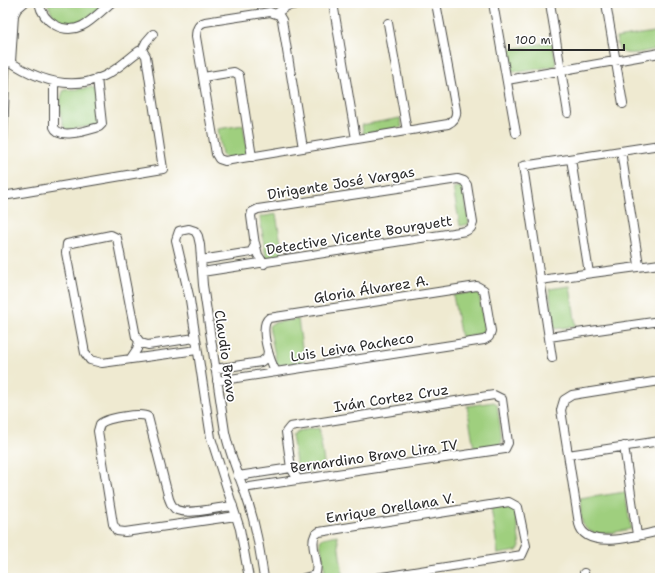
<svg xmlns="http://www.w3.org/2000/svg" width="663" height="581" font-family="'Shantell Sans',sans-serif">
  <rect width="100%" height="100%" fill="#fff"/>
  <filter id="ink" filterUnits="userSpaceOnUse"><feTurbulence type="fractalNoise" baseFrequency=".025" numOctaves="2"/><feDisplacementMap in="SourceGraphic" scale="8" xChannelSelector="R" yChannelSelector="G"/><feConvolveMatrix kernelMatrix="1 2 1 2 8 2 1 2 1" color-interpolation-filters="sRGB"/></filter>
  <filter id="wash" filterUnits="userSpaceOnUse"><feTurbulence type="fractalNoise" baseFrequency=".012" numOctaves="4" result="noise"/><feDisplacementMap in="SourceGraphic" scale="16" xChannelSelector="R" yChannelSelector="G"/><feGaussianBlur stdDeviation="0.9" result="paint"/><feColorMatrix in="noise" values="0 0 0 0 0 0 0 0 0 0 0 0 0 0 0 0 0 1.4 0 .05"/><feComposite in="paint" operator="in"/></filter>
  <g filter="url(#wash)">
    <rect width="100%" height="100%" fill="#efead1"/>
    <path fill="#9fcf7e" stroke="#657d54" d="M48,3H106C92,14 79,29 60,21C54,18 49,9 48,3Z
      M660,31V48C648,50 630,58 619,50L616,38Z
      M552,42L556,63L555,66L520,72L510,70L506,50Z
      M92,88L97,92L100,122L97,125L66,130C59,121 58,100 64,90Z
      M400,118L402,127L363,134L362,125Z
      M243,125L248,155L227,158L222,155L218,129Z
      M463,186L469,224L460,226L453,188Z
      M276,214L283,255L266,258L260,217Z
      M570,286L576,326L555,329L549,289Z
      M476,292L479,294L485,332L480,334L461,338L453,295Z
      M298,319L304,362L277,365L269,326L273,323Z
      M494,402L497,404L502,442L499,445L474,448L467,406Z
      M319,428L325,470L299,472L297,469L292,435L297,431Z
      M625,492L631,529C618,531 590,540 583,524C580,518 581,506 580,499Z
      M507,505L515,509L520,547L517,551L498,554L491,507Z
      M337,535L343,577L326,578L320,541L323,538Z"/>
  </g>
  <g filter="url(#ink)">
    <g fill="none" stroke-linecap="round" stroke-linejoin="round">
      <g stroke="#484844" stroke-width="10">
        <path id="street" d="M39,3C43,22 63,35 82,26C92,21 102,10 111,3
          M335,3L334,9L356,139
          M493,3L516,133
          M550,3L568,113
          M606,3L623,104
          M277,13L287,6L301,3
          M388,23L407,131
          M6,59C35,79 70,92 104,76C117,70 128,59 139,51L142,50L146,42L153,34
          M11,62L14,15L17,9L24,3
          M203,77L234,72L239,75L252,157
          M507,80L660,53
          M54,82V127C59,140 88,130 99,127L102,124L97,78
          M3,142L7,15L9,8L14,3
          M303,148L282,20L279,15L270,12L205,22C198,24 196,29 196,37L216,154L219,159L225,161L448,124C454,121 457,117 456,110L436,3
          M621,151L639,265
          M571,159L589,273
          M3,196L163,169L146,56L142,50
          M255,243L258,255L264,264
          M201,260L251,252L255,245L251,216L252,212L258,209L458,179L464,181L467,185L473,223L471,228L466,231L202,272
          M540,280L660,264
          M549,337L660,321
          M195,338L148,345L141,343L136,337L117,238L111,235L67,244L66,253L85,353L90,360L102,363L197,350
          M131,358L137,349L139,341
          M552,358L523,166L660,145
          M215,369L261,362L267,357L268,351
          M217,381L484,340L489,337L491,331L484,290L477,286L269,318C258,326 270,361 276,372
          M660,381L572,395L564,400L561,410L579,524C586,552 639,535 660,531
          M624,446L637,535
          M568,455L660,441
          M238,476L291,468
          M243,488L505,449L508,443L502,399L494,395L290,427L286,432L291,468L298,480
          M233,506C219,507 186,516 175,509C171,505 169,500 168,495L148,417C141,412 106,418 100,424L98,431L113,524L117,531L125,532L236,516
          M584,573L585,578
          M249,578L240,529L211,438L190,300L176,240L179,231L189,229L195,231L198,236L200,245L203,285L225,432C230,456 240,477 247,499C256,525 260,551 264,578
          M304,578L315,575
          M318,578L315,575C321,562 309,547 315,535L319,532L509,502L518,507L526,546L522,555L376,578"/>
      </g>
      <use href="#street" stroke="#fff" stroke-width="8"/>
    </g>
  </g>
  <g text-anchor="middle" stroke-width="3.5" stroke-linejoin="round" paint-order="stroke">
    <g font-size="14" fill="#2b2b2b" stroke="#fff">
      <text transform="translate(341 183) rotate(-9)" y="5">Dirigente José Vargas</text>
      <text transform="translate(359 235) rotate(-9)" y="5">Detective Vicente Bourguett</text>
      <text transform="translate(371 289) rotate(-9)" y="5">Gloria Álvarez A.</text>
      <text transform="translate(352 347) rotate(-9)" y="5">Luis Leiva Pacheco</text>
      <text transform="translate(226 356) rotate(82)" y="5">Claudio Bravo</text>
      <text transform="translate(391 398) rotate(-9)" y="5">Iván Cortez Cruz</text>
      <text transform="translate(374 456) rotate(-8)" y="5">Bernardino Bravo Lira IV</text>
      <text transform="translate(390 508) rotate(-9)" y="5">Enrique Orellana V.</text>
    </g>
  </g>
  <rect width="663" height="581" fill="none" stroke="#fff" stroke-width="16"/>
  <path d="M509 44v6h115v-6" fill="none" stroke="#2b2b2b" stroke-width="2"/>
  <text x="515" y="44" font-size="12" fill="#2b2b2b" stroke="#ffffff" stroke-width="3" paint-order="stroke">100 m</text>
</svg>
